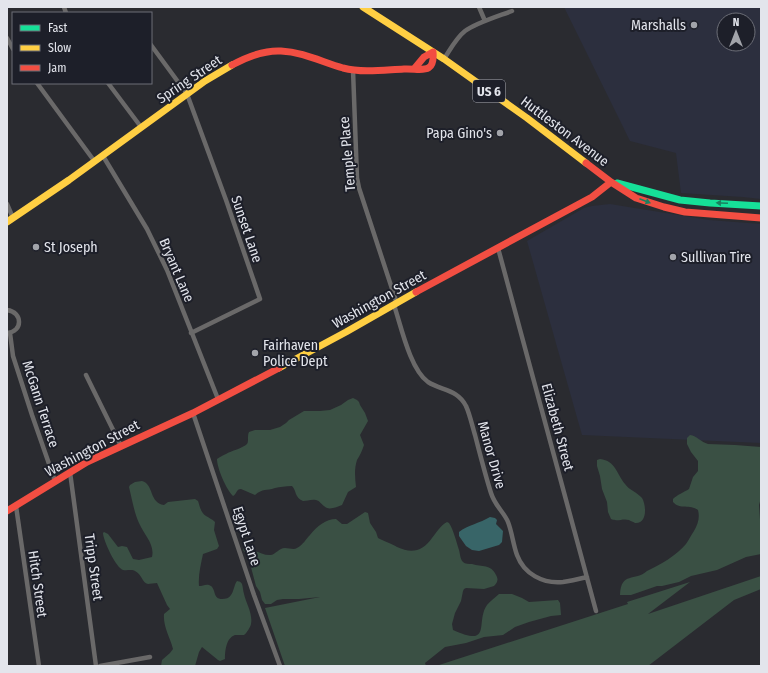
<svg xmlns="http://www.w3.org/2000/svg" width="768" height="673" font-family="'Fira Sans Condensed',sans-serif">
  <rect width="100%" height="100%" fill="#2a2b30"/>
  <path fill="#2c2f3e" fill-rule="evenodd" d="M564,7H761V199L743,197L681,193L676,153L630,141ZM724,20H748V44H724Z
    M610,204L709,220L761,224V443L582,435L527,241L584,208L592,206Z"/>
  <path fill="#3a5044" d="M353,398L357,400L359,402L360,405L365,413L368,421L360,435L364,445C362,451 360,455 357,460C354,469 355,478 356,487L348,492L342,505C337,507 328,511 324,506C321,504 320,501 316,500C311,499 307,501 303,501C294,497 297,491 292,486C285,486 280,487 275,488C266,491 263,488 255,495L241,489C236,489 237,494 233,496C226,489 217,468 217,459C220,457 223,455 226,454C231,451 243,448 247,444C249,441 247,436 249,432L255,430H270L280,427L286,423L289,420L304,411H320L330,410L341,405L348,400Z
    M690,435C697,436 701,442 708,444L735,445L761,447V498L759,505L761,534L760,543L761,554L746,557L717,570L691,576L679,582L662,586H657L631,595H620C621,571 635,582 647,571C660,565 677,555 686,544C689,540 691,535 694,531C698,524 700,518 698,510C690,504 680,510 673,502V499C677,495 684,492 689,489L693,477L698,471V461L691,452L687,444V438Z
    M600,459C616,461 616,473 625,484C629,490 637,492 642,498C646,504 648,524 635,523C634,522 630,521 629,520C623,518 617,522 611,519L608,512L607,502L602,489L600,476L597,466V460Z
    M142,481C154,484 149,503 164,505L168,502L195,499L198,501C200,507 201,513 206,516C209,518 212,519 215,522L214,530L218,543L219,546L217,549L203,554C201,564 198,575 199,586C203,586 207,583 211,586C216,590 213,599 222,599C226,599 229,598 231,595C234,591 234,585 237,581C240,582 240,581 242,584C243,587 243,591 244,594C246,603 253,614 251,624C251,626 246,634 244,635C241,635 238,635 235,635C226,638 225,651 225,659L220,661L218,660L202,647L199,652L195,666H161L162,660L170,653L173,649C170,637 163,627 164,614L170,609L167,605L157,583C154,583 150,584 148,584C142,583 142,574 135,571C132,569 127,571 123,570C116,568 103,540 103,533L104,532L108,534L118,547L122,546L127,547L133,559L139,560L152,557C155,544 144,535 139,523C134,512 132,499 129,487L130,485L135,482Z
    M365,512L368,513L370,523L376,532L378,538C381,540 385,541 389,543C392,544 395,546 397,547C412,554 423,551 432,538C437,532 440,526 447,522L449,523C454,531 456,541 459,550C460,553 460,559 463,562C465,564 469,564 472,564C482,567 491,564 496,575C499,580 497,583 494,586L484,589L466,588L464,589L463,591L461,601L455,613L452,624L453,630C493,648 475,622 487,605C490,601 495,598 499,594H512L522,598L529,602L558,600L560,603L561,615L551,616L529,622L515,627L503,635L484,637L466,643L445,647L425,663L426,666H285L265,608L320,597L299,599H283L277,600L271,604H265L262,600L260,592L256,586L248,556L243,550L244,548C253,548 262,556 271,555C276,554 279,548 285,548C289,548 294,550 297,548C303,545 306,539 310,535C317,526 326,519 336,519L342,524H347Z
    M761,576V589L734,600L648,666H436L628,604L627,602L690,582L648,614Z"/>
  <path fill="#386568" d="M490,517L495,518L497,520L496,524L503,531L502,542L499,545L479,551L472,550L466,546L459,536V532C468,525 480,523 490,517Z"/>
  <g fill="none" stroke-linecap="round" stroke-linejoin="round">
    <path stroke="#6a6969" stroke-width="4.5" d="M64,7L66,13
      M479,7L485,21
      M7,38L13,49
      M151,45L187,94L226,200L260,299L191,333
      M444,59C450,50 456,38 465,31C476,23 499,16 512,11
      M353,70L357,178L359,188L397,304
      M37,83L95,162
      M108,83L141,127
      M103,156L147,229L167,270L218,399
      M7,204L13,218
      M498,248L596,611
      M394,305C401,326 410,369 428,382C442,391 457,389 466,406C470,415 472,425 475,435C480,454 485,474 491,493C495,506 504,512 508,522C512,532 513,544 517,555C524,574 543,584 563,582C571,581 579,579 587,577
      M7,310C23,312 23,332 7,333
      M10,333L13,356L32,415L55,481
      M86,375L121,446
      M193,413L254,595L280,666
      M70,472L96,666
      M16,506L39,666
      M100,666L150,657"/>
    <path stroke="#16e098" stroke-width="7" d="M617,183L680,200L710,203L761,206"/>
    <path stroke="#ffcf43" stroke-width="7" d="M363,7L444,59L527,118L586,163
      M7,222L69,180L205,81L232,65
      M279,368L346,332L416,292"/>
    <path stroke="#f24e42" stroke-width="7" d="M232,65C247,57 264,50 281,51C303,52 322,62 343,68C363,73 383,70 404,69C420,68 435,76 433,52L424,57L414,69
      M586,163L611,182L636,198L664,207L685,212L761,218
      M416,292L592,197L611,182
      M7,511L87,462L193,413L279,368"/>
  </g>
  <defs><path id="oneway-solid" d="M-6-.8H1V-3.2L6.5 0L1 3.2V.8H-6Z"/></defs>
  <g fill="#1a8060">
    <use href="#oneway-solid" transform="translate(645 201) rotate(21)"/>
    <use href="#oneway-solid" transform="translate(722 203) rotate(-177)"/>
  </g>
  <g fill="#a2a4aa" stroke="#1d1f29" stroke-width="1.5">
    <circle cx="694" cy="25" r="4"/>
    <circle cx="500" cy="133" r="4"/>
    <circle cx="36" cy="247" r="4"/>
    <circle cx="673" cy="257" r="4"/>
    <circle cx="255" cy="353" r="4"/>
  </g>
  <g text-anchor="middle" stroke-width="4" stroke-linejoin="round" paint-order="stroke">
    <rect fill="#1d1f29" stroke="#a8aab2" stroke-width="1" x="473" y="80" width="32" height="22" rx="3"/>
    <g font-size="13" font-weight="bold" fill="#e3e5ec">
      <text x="489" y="96">US 6</text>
    </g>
    <g font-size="14" fill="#e3e5ec" stroke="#1d1f29" text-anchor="start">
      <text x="686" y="30" text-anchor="end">Marshalls</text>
      <text x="492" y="138" text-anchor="end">Papa Gino's</text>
      <text x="44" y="252">St Joseph</text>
      <text x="681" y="262">Sullivan Tire</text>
      <text x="263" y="350">Fairhaven<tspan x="263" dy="16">Police Dept</tspan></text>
    </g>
    <g font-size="14" fill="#e3e5ec" stroke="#1d1f29">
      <text transform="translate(189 79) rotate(-34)" y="5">Spring Street</text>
      <text transform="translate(565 131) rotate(37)" y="5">Huttleston Avenue</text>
      <text transform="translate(347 154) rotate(-95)" y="5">Temple Place</text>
      <text transform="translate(247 229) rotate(71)" y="5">Sunset Lane</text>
      <text transform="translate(177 270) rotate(67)" y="5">Bryant Lane</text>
      <text transform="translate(379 299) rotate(-29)" y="5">Washington Street</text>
      <text transform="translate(41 404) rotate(72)" y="5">McGann Terrace</text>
      <text transform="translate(558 427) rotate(75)" y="5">Elizabeth Street</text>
      <text transform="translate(92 448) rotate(-28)" y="5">Washington Street</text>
      <text transform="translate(492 455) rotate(74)" y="5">Manor Drive</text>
      <text transform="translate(247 536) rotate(72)" y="5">Egypt Lane</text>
      <text transform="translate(94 567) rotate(82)" y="5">Tripp Street</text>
      <text transform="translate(38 584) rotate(82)" y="5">Hitch Street</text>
    </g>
  </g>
  <rect width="768" height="673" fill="none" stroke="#e3e5ec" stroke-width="16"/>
  <rect x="12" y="12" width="140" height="72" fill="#1d1f29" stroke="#6c6e77"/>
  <rect x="20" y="25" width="20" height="6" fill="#16e098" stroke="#6c6e77"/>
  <text x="48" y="32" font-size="12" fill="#e3e5ec">Fast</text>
  <rect x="20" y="45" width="20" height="6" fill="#ffcf43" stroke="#6c6e77"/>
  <text x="48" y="52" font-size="12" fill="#e3e5ec">Slow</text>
  <rect x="20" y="65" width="20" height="6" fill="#f24e42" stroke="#6c6e77"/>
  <text x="48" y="72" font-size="12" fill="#e3e5ec">Jam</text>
  <g transform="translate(736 32)"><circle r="19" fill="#1d1f29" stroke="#6c6e77"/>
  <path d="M0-3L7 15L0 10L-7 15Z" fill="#a2a4aa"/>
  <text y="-6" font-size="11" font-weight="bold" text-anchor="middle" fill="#e3e5ec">N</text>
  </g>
</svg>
